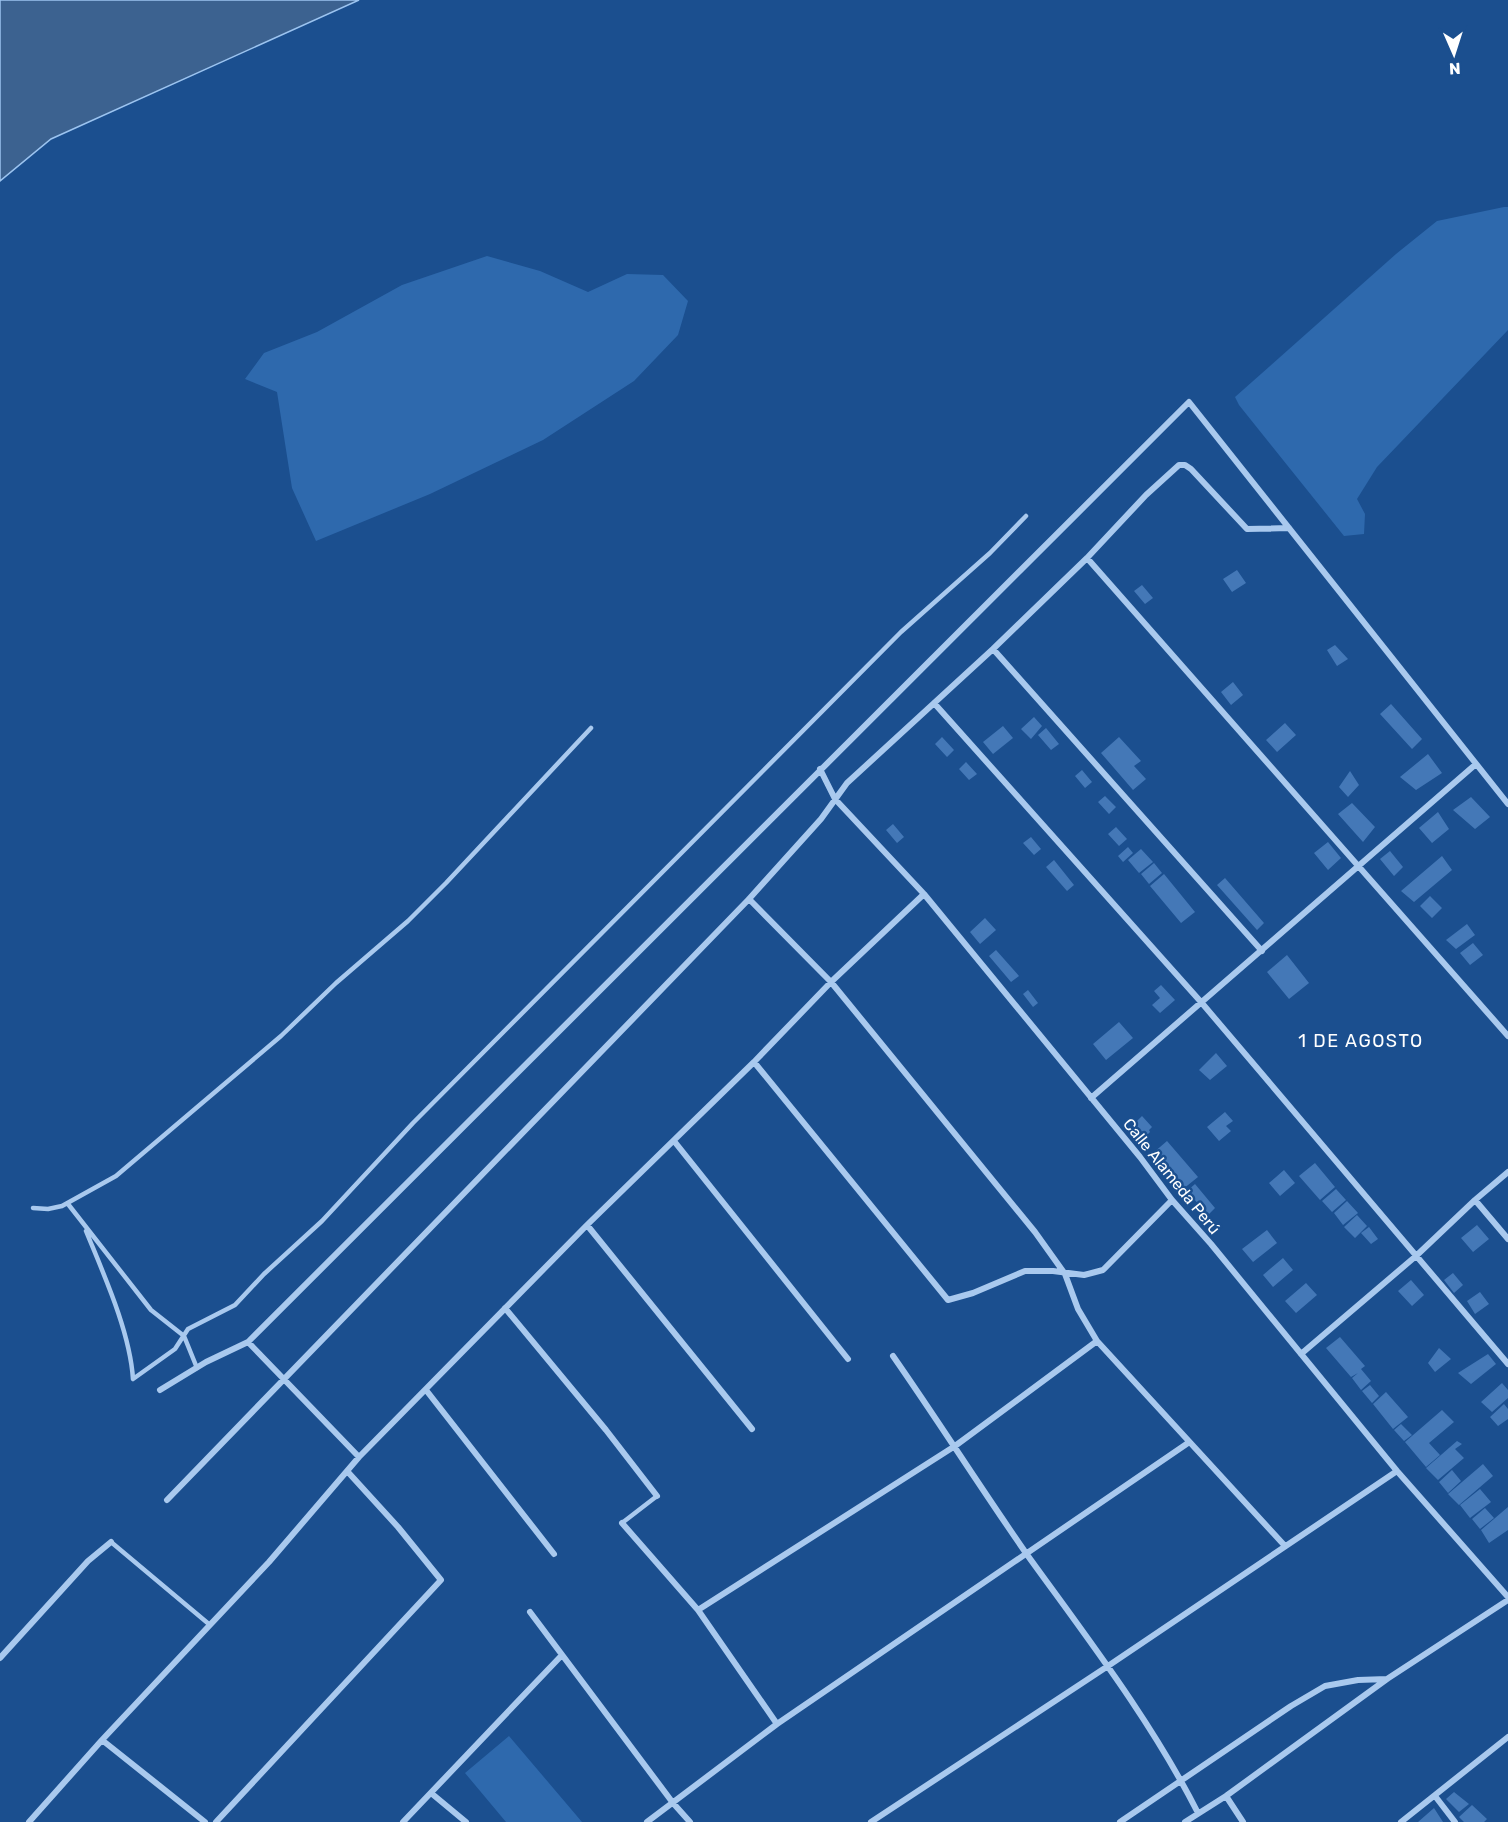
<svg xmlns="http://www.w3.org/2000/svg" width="1508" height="1822" font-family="Rubik,sans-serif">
  <rect width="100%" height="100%" fill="#1b4f8f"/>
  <path fill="#2e69ad" d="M1504,207H1508V330L1377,467L1357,499L1365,514L1364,534L1344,536L1239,405L1235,397L1396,254L1437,221Z
    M487,256L540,271L588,292L627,274L663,275L688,301L678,335L634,381L543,440L430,494L316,541L292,488L277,392L245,379L264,353L317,332L402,285Z
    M509,1736L582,1822H506L465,1773Z"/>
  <path fill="#3c6290" stroke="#9cc4f0" stroke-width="1.5" d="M0,0H359L51,139L0,181Z"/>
  <path fill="#4478b7" d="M1237,570L1246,583L1232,592L1223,579Z
    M1142,585L1153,598L1145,604L1134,591Z
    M1335,645L1348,659L1337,666L1327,650Z
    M1233,682L1243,695L1231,705L1221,692Z
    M1391,704L1422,739L1412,749L1380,714Z
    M1034,717L1042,726L1031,739L1021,729Z
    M1285,723L1296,735L1277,752L1266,740Z
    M1003,726L1013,738L993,754L983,742Z
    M1046,728L1059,744L1051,750L1038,735Z
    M942,737L954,750L947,757L935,744Z
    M1119,737L1141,761L1134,766L1146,779L1133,790L1101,753Z
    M1428,754L1442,773L1416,790L1400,777Z
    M966,762L977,774L969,780L959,769Z
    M1082,770L1092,782L1085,788L1075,776Z
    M1350,771L1359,785L1348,797L1339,787Z
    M1105,796L1116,807L1109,814L1098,802Z
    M1471,797L1490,817L1475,829L1453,810Z
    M1352,803L1375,827L1363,842L1338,814Z
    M1438,812L1449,829L1432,843L1419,828Z
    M893,824L904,837L897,843L886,830Z
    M1116,827L1127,839L1119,846L1108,834Z
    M1031,837L1041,849L1034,855L1023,843Z
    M1328,842L1341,858L1328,870L1314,853Z
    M1128,847L1133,853L1123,862L1118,856Z
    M1141,849L1153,862L1139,873L1128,860Z
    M1390,851L1403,867L1394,876L1380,859Z
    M1442,856L1452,870L1414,902L1401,891Z
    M1054,860L1074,885L1067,891L1046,867Z
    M1154,863L1162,873L1149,884L1141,874Z
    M1164,874L1195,912L1181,923L1150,886Z
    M1225,878L1264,923L1257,930L1217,885Z
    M1430,896L1442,908L1432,918L1420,906Z
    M985,918L996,930L980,944L970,932Z
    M1467,924L1475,935L1456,949L1446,940Z
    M1473,943L1483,955L1470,965L1460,953Z
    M996,950L1019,976L1011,982L989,956Z
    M1287,955L1309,983L1289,999L1267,972Z
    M1161,985L1175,1000L1160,1013L1152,1005L1160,998L1154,991Z
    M1028,990L1038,1003L1033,1007L1023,994Z
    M1119,1022L1133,1038L1106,1060L1093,1044Z
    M1216,1053L1227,1066L1210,1080L1199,1070Z
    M1225,1112L1233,1121L1226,1126L1231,1131L1219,1141L1207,1127Z
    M1142,1116L1152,1127L1149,1130L1150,1132L1146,1136L1134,1124Z
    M1167,1141L1198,1177L1183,1189L1153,1153Z
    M1315,1163L1335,1187L1320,1200L1299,1176Z
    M1284,1170L1295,1183L1280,1196L1269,1183Z
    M1195,1184L1215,1208L1208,1215L1187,1191Z
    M1336,1189L1346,1200L1332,1212L1322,1201Z
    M1347,1201L1358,1213L1343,1225L1334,1213Z
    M1357,1215L1367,1226L1355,1238L1344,1227Z
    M1477,1225L1489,1239L1473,1252L1461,1238Z
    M1369,1227L1378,1239L1371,1244L1361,1233Z
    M1267,1230L1277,1243L1253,1262L1242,1249Z
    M1283,1258L1293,1270L1273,1287L1263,1275Z
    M1453,1273L1463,1285L1454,1293L1444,1280Z
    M1411,1280L1424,1295L1412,1306L1398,1291Z
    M1306,1283L1317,1295L1296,1313L1285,1301Z
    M1480,1292L1489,1304L1475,1314L1467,1301Z
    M1340,1337L1365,1366L1361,1369L1371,1381L1361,1390L1352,1378L1358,1373L1351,1377L1326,1348Z
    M1439,1348L1451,1359L1435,1372L1428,1363Z
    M1488,1354L1496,1364L1471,1384L1458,1373Z
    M1502,1383L1508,1390V1398L1492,1412L1481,1402Z
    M1370,1385L1379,1396L1372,1403L1362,1391Z
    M1386,1392L1408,1417L1393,1429L1373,1404Z
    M1504,1404L1508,1409V1419L1498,1426L1490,1417Z
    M1442,1410L1454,1422L1429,1443L1440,1455L1426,1467L1405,1442Z
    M1401,1424L1412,1435L1404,1441L1394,1430Z
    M1457,1441L1462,1444L1455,1449L1464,1458L1438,1480L1426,1468Z
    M1483,1464L1493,1476L1459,1505L1448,1494Z
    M1452,1470L1461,1481L1448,1493L1439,1482Z
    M1480,1489L1491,1502L1470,1518L1460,1505Z
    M1508,1507V1530L1489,1543L1481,1530Z
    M1485,1508L1494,1518L1480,1529L1472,1519Z
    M1454,1792L1469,1804L1459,1812L1446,1799Z
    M1472,1805L1487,1819L1484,1822H1464L1459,1817Z
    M1434,1808L1443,1822H1418Z"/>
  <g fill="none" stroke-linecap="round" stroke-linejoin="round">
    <path stroke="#a9c9ee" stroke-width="4.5" d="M68,1204L151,1310L184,1336L197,1368
      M33,1208L48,1209L62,1206L116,1176L281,1036L336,983L408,921L446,883L591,728
      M86,1231C104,1275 130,1332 133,1379
      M133,1379L175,1349L188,1329L235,1305L264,1274L322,1221L413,1123L901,632L990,553L1026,516
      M622,1523L657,1496
      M111,1542L210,1625"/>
    <path stroke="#a9c9ee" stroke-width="6" d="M1087,558L1508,1036
      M993,649L1262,951
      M934,703L1201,1002L1508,1364
      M820,769L835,799L924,894L1140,1157L1172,1200L1211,1244L1397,1471L1508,1597
      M749,899L831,982L1035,1232L1065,1274L1078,1309L1097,1341L1285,1546
      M754,1062L948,1300L973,1293L1025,1271H1053L1084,1275L1103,1270L1172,1200
      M1091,1098L1476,764
      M674,1141L848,1359
      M1475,1200L1508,1239
      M587,1225L752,1429
      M505,1308L606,1430L657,1496
      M248,1342L359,1457
      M1301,1354L1416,1256L1475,1200L1508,1172
      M893,1356C939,1422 982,1490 1028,1556C1088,1639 1152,1722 1198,1813
      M160,1390L206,1362L248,1342L1189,402L1508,804
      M426,1390L554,1554
      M167,1500L749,899L821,819L847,783L993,649L1087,558L1146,495L1179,465H1185L1191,469L1247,529L1289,528
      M622,1523L698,1610L777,1724
      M698,1610L955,1446L1097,1341
      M530,1612L673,1803L690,1822
      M0,1658L88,1561L111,1542
      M102,1740L205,1822
      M431,1793L466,1822
      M1226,1796L1243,1822
      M1435,1796L1455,1822
      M29,1822L102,1740L269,1562L359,1457L587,1225L754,1062L831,982L924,894
      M216,1822L441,1580L398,1527L347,1471
      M403,1822L562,1655
      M647,1822L777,1724L1188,1443
      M871,1822L1108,1666L1397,1471
      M1120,1822L1291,1706L1325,1686L1358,1680L1387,1679
      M1185,1822L1226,1796L1387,1679L1508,1600
      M1401,1822L1508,1737"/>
  </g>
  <g text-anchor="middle" stroke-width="5" stroke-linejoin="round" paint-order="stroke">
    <g font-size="16" fill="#fff" stroke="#1b4f8f">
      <text transform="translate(1172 1176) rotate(51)" y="6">Calle Alameda Perú</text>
    </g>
    <g font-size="18" letter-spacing="1.5" fill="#fff" stroke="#1b4f8f">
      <text x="1361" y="1047">1 DE AGOSTO</text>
    </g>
  </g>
  <g transform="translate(1454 54) rotate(177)" stroke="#1b4f8f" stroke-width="4.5" paint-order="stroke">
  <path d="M0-4.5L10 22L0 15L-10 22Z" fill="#ffffff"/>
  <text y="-9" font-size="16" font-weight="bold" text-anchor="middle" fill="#ffffff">N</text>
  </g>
</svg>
